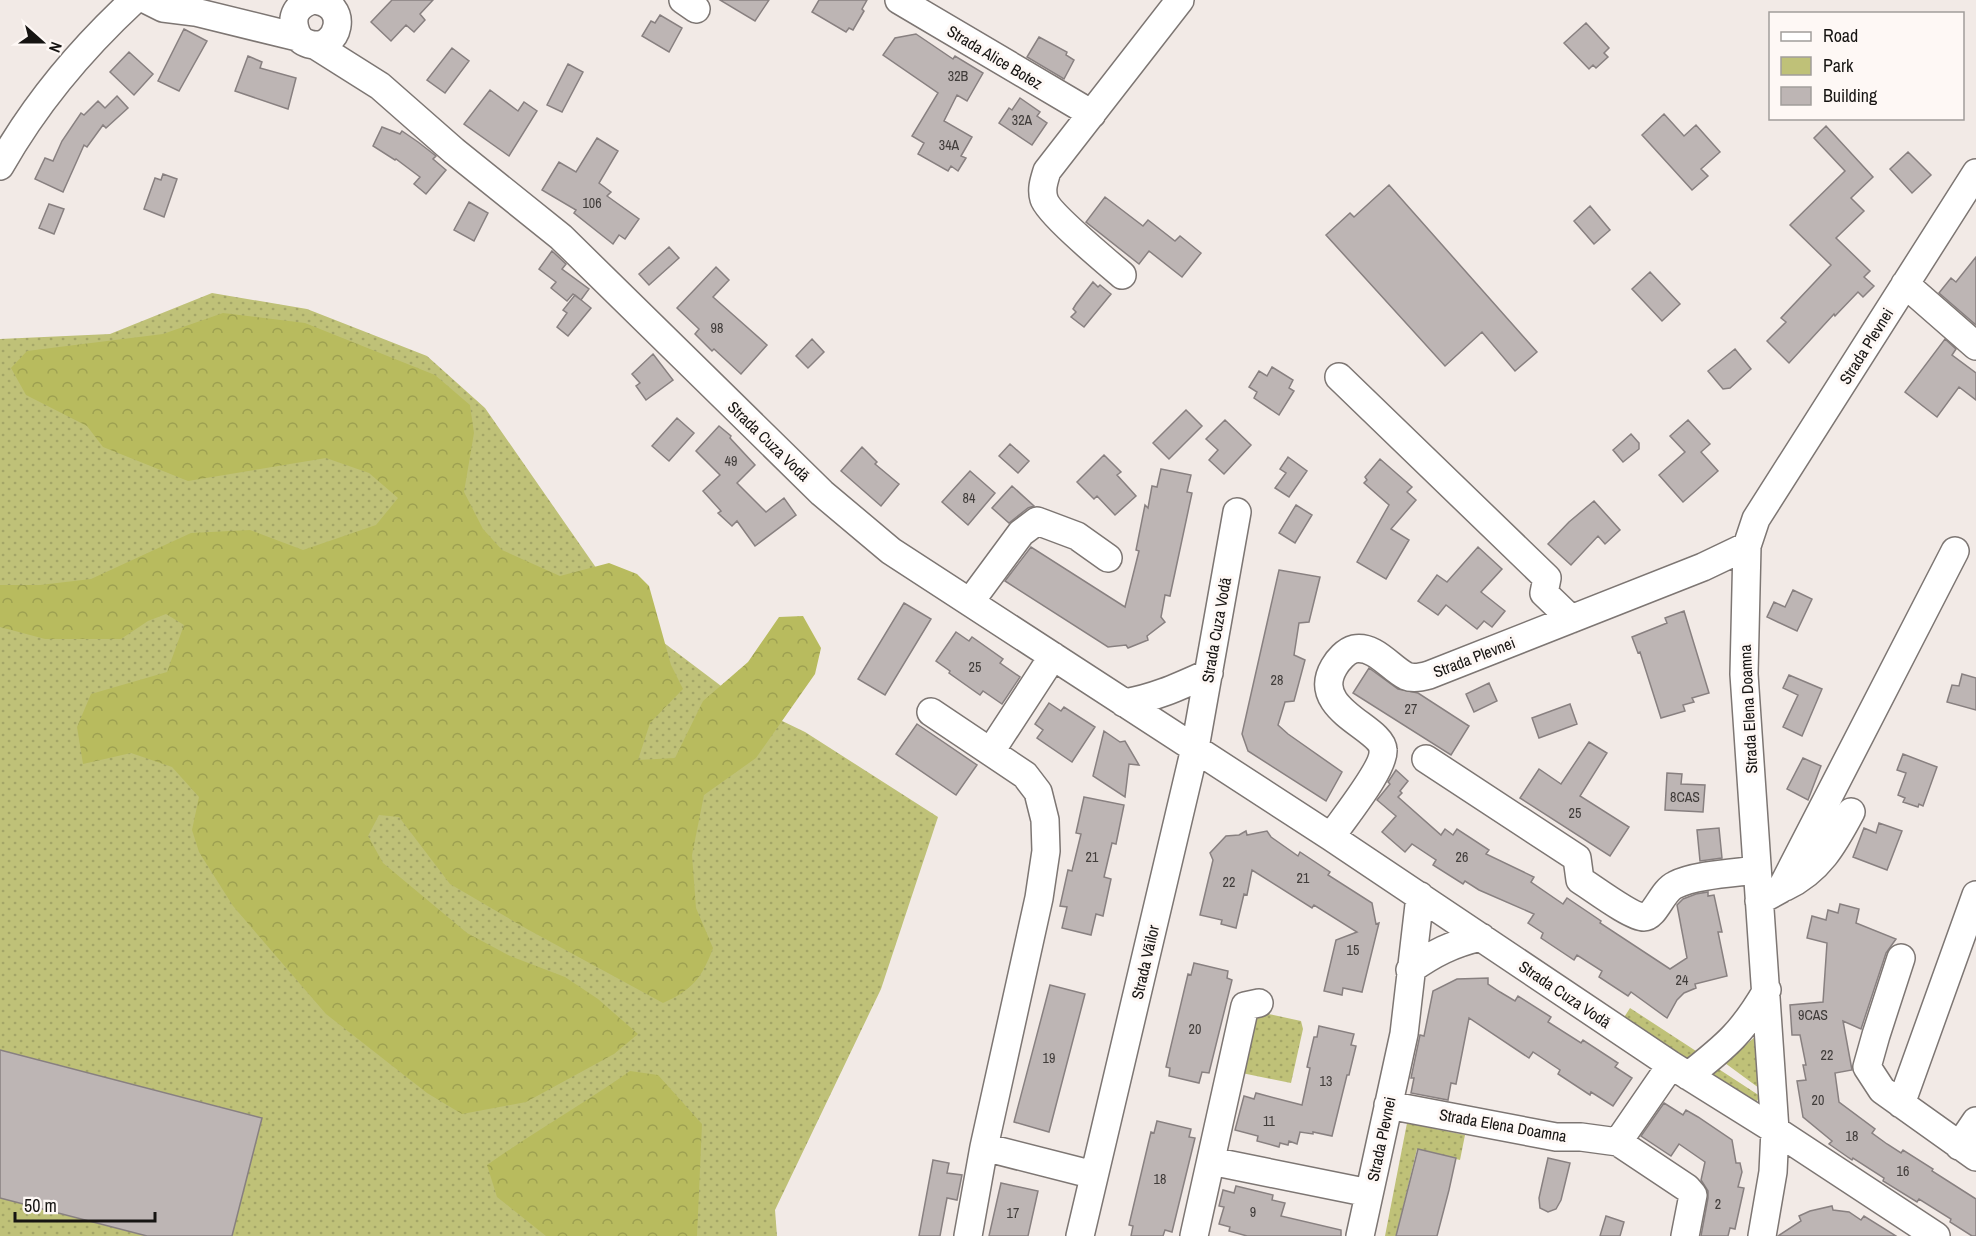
<svg xmlns="http://www.w3.org/2000/svg" width="1976" height="1236" font-family="'Archivo Narrow',sans-serif">
  <defs>
    <pattern id="green-dots" width="8" height="8" patternUnits="userSpaceOnUse" patternTransform="scale(1.5)"><rect width="8" height="8" fill="#bfc178"/><path d="M2 2h.1M6 6h.1" fill="none" stroke="#a3a567" stroke-width="1.8" stroke-linecap="round"/></pattern>
    <pattern id="forest-crowns" width="20" height="18" patternUnits="userSpaceOnUse" patternTransform="scale(1.5)"><rect width="20" height="18" fill="#b8bb5e"/><path d="M2 6a3 3 0 1 1 6 0M12 15a3 3 0 1 1 6 0" fill="none" stroke="#9da051"/></pattern>
  </defs>
  <rect width="100%" height="100%" fill="#f2eae6"/>
  <path fill="url(#green-dots)" d="M212,293L307,309L427,356L485,408L631,618L741,701L805,732L938,817L881,989L775,1210L777,1236H0V339L110,334Z
    M1630,1008L1696,1051L1691,1060L1684,1059L1623,1019Z
    M1255,1011L1301,1021L1303,1029L1291,1083L1237,1072Z
    M1756,1036L1763,1091L1725,1063Z
    M1714,1066L1760,1096L1757,1101L1750,1102L1708,1074Z
    M1407,1123L1465,1135L1460,1160L1417,1149L1396,1236H1385Z"/>
  <path fill="url(#forest-crowns)" d="M223,313L305,323L435,375L470,405L474,433L464,492L483,529L502,550L560,576L609,563L637,574L649,586L671,665L683,689L650,723L638,760L675,758L703,701L748,662L779,617L803,616L821,648L815,674L756,758L704,795L692,855L696,908L713,948C702,978 692,990 663,1003L527,929L450,884L399,817L379,815L368,836L383,863L467,933L510,956L565,977L598,999L638,1034L614,1054L526,1102L462,1114L427,1093L326,1014L233,906L199,852L192,830L199,797L172,767L131,753L83,764L77,727L91,694L167,672L184,625L166,614L148,621L121,639H45L0,627V585H40L91,579L191,533L250,530L303,550L376,525L398,498L369,473L326,458L188,481L103,447L87,426L26,395L11,368L27,351L163,334Z
    M630,1071L658,1075L702,1124L697,1236H546L497,1197L487,1165C534,1132 583,1104 630,1071Z"/>
  <path fill="#bdb5b4" stroke="#888080" stroke-width="1.5" d="M392,0H433L420,14L425,20L414,32L406,25L391,41L371,22Z
    M720,0H769L755,21Z
    M819,0H867L862,9L864,11L853,30L849,28L846,32L812,12Z
    M660,15L682,28L669,52L642,36L651,21L655,23Z
    M1586,23L1609,48L1604,53L1608,57L1596,68L1593,65L1589,69L1564,43Z
    M184,29L207,41L179,91L158,81Z
    M916,34L953,59L955,56L983,73L967,101L957,95L944,121L972,137L961,156L966,158L958,171L951,166L948,171L918,154L924,143L912,136L938,93L883,55L895,38Z
    M1039,37L1067,52L1066,55L1074,60L1064,79L1027,57Z
    M452,48L469,61L445,93L427,80Z
    M129,52L153,74L134,95L110,72Z
    M248,56L262,62L260,68L296,78L288,109L235,91Z
    M568,64L583,72L562,112L547,105Z
    M490,90L518,111L524,102L537,111L509,156L464,124Z
    M117,96L128,108L106,128L103,125L87,147L84,145L63,192L35,179L45,158L53,161L62,141L81,113L84,115L98,101L105,108Z
    M1020,98L1040,112L1037,116L1047,123L1032,145L999,123L1009,108L1012,110Z
    M1664,114L1684,136L1696,125L1720,152L1701,169L1708,176L1692,190L1642,135Z
    M1826,126L1873,177L1851,198L1864,211L1836,238L1870,271L1864,277L1874,286L1863,297L1858,292L1835,316L1834,314L1789,363L1767,341L1786,322L1781,318L1831,265L1790,225L1845,171L1814,138Z
    M382,127L400,134L402,131L418,142L436,156L433,159L446,170L426,194L414,184L420,177L396,159L395,160L373,146Z
    M597,138L618,151L599,183L611,192L607,196L639,219L625,239L619,235L613,244L574,213L576,210L542,190L559,162L576,172Z
    M1908,152L1931,175L1912,193L1890,169Z
    M163,174L177,179L164,217L144,209L155,178L161,180Z
    M1389,185L1537,352L1515,371L1482,332L1445,366L1326,235L1350,213L1354,217Z
    M1105,197L1143,226L1148,220L1175,241L1180,236L1201,253L1182,277L1149,251L1139,264L1086,222Z
    M469,202L488,213L474,241L454,230Z
    M49,204L64,209L54,234L39,228Z
    M1590,206L1610,230L1594,244L1574,221Z
    M669,247L679,258L649,285L639,274Z
    M552,251L566,264L562,269L589,289L581,300L573,294L567,301L551,288L556,282L539,269Z
    M1976,257V325L1939,293L1951,278L1956,282Z
    M716,267L729,280L713,297L767,345L741,374L714,349L712,351L695,334L699,329L677,308Z
    M1650,272L1680,304L1662,321L1632,289Z
    M1093,282L1098,287L1100,285L1111,294L1084,327L1071,317L1076,312L1073,309L1076,304Z
    M575,295L591,308L568,336L557,327L567,313L563,310Z
    M812,339L824,352L808,368L796,356Z
    M1945,339L1956,349L1952,355L1976,373V400L1959,387L1937,417L1905,392Z
    M1735,349L1751,369L1730,388L1723,389L1708,371Z
    M653,354L673,380L646,400L636,386L640,383L632,374Z
    M1272,367L1293,380L1289,388L1294,391L1279,415L1254,398L1257,392L1249,387L1259,371L1267,376Z
    M1186,410L1202,426L1169,459L1153,443Z
    M677,418L694,433L669,461L652,446Z
    M1225,420L1251,445L1224,474L1209,460L1218,450L1206,439Z
    M1688,420L1710,444L1701,452L1718,471L1683,502L1659,475L1685,452L1670,436Z
    M719,426L731,436L730,438L755,465L737,483L766,512L784,498L796,515L755,546L737,521L732,526L718,513L721,511L703,491L720,475L696,451Z
    M1631,434L1639,443V449L1623,462L1613,450Z
    M1010,444L1029,461L1018,473L999,456Z
    M862,447L877,462L875,464L899,484L881,506L841,471Z
    M1104,455L1121,472L1117,475L1136,496L1115,515L1097,496L1094,499L1077,482Z
    M1288,457L1307,471L1289,497L1275,488L1286,473L1280,469Z
    M1380,459L1412,487L1407,492L1416,500L1391,529L1409,540L1386,579L1357,562L1389,505L1364,483L1367,480L1365,477Z
    M1161,469L1191,475L1187,492L1192,493L1170,596L1165,595L1161,617L1165,622L1147,636L1148,640L1128,648L1126,645L1108,647L1005,581L1031,547L1125,607L1139,551L1136,550L1145,505L1148,508L1152,486L1157,487Z
    M970,471L995,493L968,525L942,502Z
    M1012,486L1034,506L1028,508L1009,523L992,508Z
    M1594,501L1620,530L1605,544L1598,536L1571,565L1548,544L1569,522Z
    M1296,505L1312,515L1295,543L1279,533Z
    M1478,547L1502,569L1481,592L1505,611L1492,627L1484,621L1477,629L1446,605L1438,615L1418,601L1437,575L1447,582Z
    M1279,570L1320,577L1309,622L1299,623L1294,655L1305,660L1294,701L1285,702L1278,725L1288,734L1342,772L1326,801L1248,751L1242,734Z
    M1793,590L1812,599L1797,631L1767,617L1774,602L1785,607Z
    M904,603L931,619L885,695L858,679Z
    M1684,611L1709,693L1692,698L1694,702L1683,705L1685,711L1661,718L1640,652L1638,653L1632,637L1667,623L1665,618Z
    M956,632L969,641L972,637L1003,659L1000,663L1020,677L1002,704L983,691L980,695L949,673L950,671L936,661Z
    M1369,668L1398,689L1418,693L1469,726L1451,755L1353,693Z
    M1962,674L1976,678V710L1947,702L1952,685L1959,686Z
    M1789,675L1822,689L1802,736L1783,727L1798,695L1783,688Z
    M1489,683L1497,701L1474,712L1466,694Z
    M1049,703L1061,711L1064,707L1095,727L1072,762L1037,738L1043,730L1035,724Z
    M1570,704L1577,724L1539,738L1532,718Z
    M917,724L977,765L956,795L896,754Z
    M1104,731L1120,742L1125,741L1139,765L1129,764L1125,797L1093,776Z
    M1589,742L1607,753L1580,796L1629,827L1610,856L1520,798L1539,769L1561,784Z
    M1903,754L1937,767L1923,806L1919,804L1918,807L1903,802L1905,798L1898,795L1906,773L1897,770Z
    M1803,758L1821,766L1808,800L1787,789Z
    M1396,770L1408,781L1400,791L1402,793L1398,797L1441,835L1445,829L1453,835L1457,829L1489,850L1486,854L1534,877L1531,882L1563,904L1567,898L1601,921L1600,923L1670,969L1687,958L1677,905L1683,899L1696,894L1708,892V896L1714,895L1722,932H1718L1727,976L1695,984L1696,988L1684,993L1677,1000L1667,1018L1631,992L1628,996L1599,977L1602,971L1577,955L1574,960L1541,938L1543,933L1528,923L1534,914L1479,890L1465,881L1463,884L1433,865L1436,860L1412,844L1405,852L1382,832L1396,816L1377,800L1390,784L1388,782Z
    M1667,773L1682,774L1681,784L1705,785L1703,812L1665,810Z
    M1084,797L1124,805L1116,844L1112,843L1104,877L1111,879L1103,916L1096,914L1091,935L1062,928L1067,907L1060,906L1068,870L1072,871L1081,834L1076,833Z
    M1879,823L1902,831L1887,870L1853,857L1864,828L1876,833Z
    M1719,828L1722,858L1700,861L1697,830Z
    M1246,831L1247,835L1267,831L1271,837L1298,856L1300,852L1330,872L1328,875L1372,903L1376,924L1379,923L1362,992L1343,988L1342,995L1324,991L1336,940L1357,932L1314,905L1312,908L1252,870L1247,895L1244,894L1236,928L1221,924L1222,920L1200,915L1213,860L1210,853L1226,836L1239,835Z
    M1840,904L1859,909L1856,923L1896,939L1886,953L1861,1029L1843,1021L1852,1070L1835,1073L1839,1102L1875,1129L1872,1133L1887,1144L1901,1153L1903,1150L1933,1169L1932,1171L1976,1199V1236H1972L1950,1222L1951,1219L1919,1199L1917,1202L1883,1181L1884,1178L1853,1158L1852,1160L1829,1144L1832,1141L1803,1117L1797,1081L1806,1080L1803,1065H1806L1800,1035H1792L1790,1005L1823,1002L1827,943L1807,938L1812,916L1826,920L1828,910L1838,913Z
    M1194,963L1228,971L1227,978L1232,980L1209,1073L1202,1072L1199,1083L1169,1076L1170,1068L1166,1067L1188,974L1191,975Z
    M1488,978V984L1500,992L1515,1001L1518,996L1551,1017L1548,1022L1581,1043L1583,1040L1618,1063L1615,1067L1632,1078L1613,1106L1591,1092L1590,1095L1558,1074L1560,1070L1533,1052L1529,1058L1469,1018L1456,1084L1451,1083L1448,1100L1411,1093L1414,1078H1411L1420,1035L1424,1036L1433,991L1457,979Z
    M1050,985L1085,994L1049,1132L1014,1122Z
    M1319,1026L1354,1034L1351,1045L1356,1046L1349,1075H1347L1332,1136L1313,1132V1134L1300,1132L1297,1144L1289,1141L1288,1145L1280,1143L1279,1147L1257,1141L1258,1136L1235,1130L1244,1096L1254,1099L1256,1093L1302,1105L1310,1068L1307,1067L1314,1037H1317Z
    M0,1050L262,1118L232,1236H147L0,1198Z
    M1664,1103L1683,1115L1686,1110L1698,1117L1732,1140L1736,1163H1740L1742,1172L1738,1187L1744,1188L1735,1229L1730,1228L1728,1236H1701L1708,1198V1191L1701,1180L1705,1162L1679,1144L1671,1156L1641,1136Z
    M1157,1121L1191,1129L1189,1137L1195,1138L1172,1232L1165,1230L1163,1236H1131L1133,1226L1129,1225L1151,1132L1154,1133Z
    M1418,1149L1456,1158L1449,1190L1437,1236H1396Z
    M1548,1158L1570,1163L1561,1200L1556,1209L1548,1212L1540,1208L1539,1198Z
    M933,1160L949,1163L947,1173L962,1175L957,1200L947,1198L940,1236H919Z
    M1001,1183L1038,1191L1028,1236H989Z
    M1236,1186L1273,1195L1272,1200L1285,1203L1281,1216L1341,1230V1236H1247L1229,1231L1230,1227L1219,1224L1224,1207L1219,1206L1223,1190L1234,1193Z
    M1832,1206L1833,1210L1849,1212L1861,1220L1864,1216L1896,1236H1778L1801,1221L1799,1216L1810,1211Z
    M1606,1216L1624,1222L1620,1236H1600Z"/>
  <g fill="none" stroke-linecap="round" stroke-linejoin="round">
    <g stroke="#7d7673" stroke-width="30">
      <path id="minor" d="M147,0L163,8L195,12L297,37
        M313,0C297,5 290,16 296,32C298,38 302,42 309,44C339,53 352,3 313,0
        M683,0L696,9
        M899,0L1092,114
        M315,45L380,86L454,151L561,237L822,493L891,551L1331,837L1671,1065L1775,1130L1936,1236
        M0,166C36,102 80,50 134,0
        M1122,275C1108,263 1048,213 1044,199C1041,189 1044,181 1047,171L1180,0
        M1905,284L1976,346
        M1339,377L1547,578L1544,593L1571,619
        M970,602L1021,533L1037,521L1077,536L1108,558
        M1124,703C1155,698 1180,686 1209,673
        M931,712L1025,775L1038,792L1045,820L1046,851L1039,898L984,1147L968,1236
        M991,751L1053,656
        M1426,759L1577,858L1580,880C1593,888 1631,917 1644,917C1655,917 1662,891 1675,885C1694,875 1734,873 1757,870
        M1331,837C1342,820 1385,768 1383,750C1382,727 1309,710 1334,667C1338,660 1346,651 1354,649C1375,645 1390,668 1406,676C1413,679 1422,677 1429,675L1703,567L1747,546
        M1785,887C1819,871 1834,844 1851,812
        M1759,901L1781,889L1955,551
        M1901,958L1876,1035L1867,1067L1882,1090L1976,1157
        M1410,970C1434,953 1452,944 1481,937
        M1688,1076C1726,1046 1743,1032 1767,990
        M1901,1104L1976,895
        M1388,1105L1556,1137H1581L1618,1142L1687,1188L1693,1195L1685,1236
        M1618,1142L1671,1065
        M1959,1146L1976,1121
        M984,1147L1094,1175
        M1211,1161L1369,1193
        M1080,1236L1195,748L1237,512
        M1194,1236L1245,1006L1259,1003
        M1360,1236L1404,1034L1420,896
        M1762,1236L1773,1172L1775,1130L1744,674L1747,546L1756,519L1976,173"/>
    </g>
    <use href="#minor" stroke="#fff" stroke-width="27"/>
  </g>
  <g text-anchor="middle" stroke-width="6" stroke-linejoin="round" paint-order="stroke">
    <g font-size="14" fill="#403c3a">
      <text x="958" y="81">32B</text>
      <text x="1022" y="125">32A</text>
      <text x="949" y="150">34A</text>
      <text x="592" y="208">106</text>
      <text x="717" y="333">98</text>
      <text x="731" y="466">49</text>
      <text x="969" y="503">84</text>
      <text x="975" y="672">25</text>
      <text x="1277" y="685">28</text>
      <text x="1411" y="714">27</text>
      <text x="1685" y="802">8CAS</text>
      <text x="1575" y="818">25</text>
      <text x="1092" y="862">21</text>
      <text x="1462" y="862">26</text>
      <text x="1303" y="883">21</text>
      <text x="1229" y="887">22</text>
      <text x="1353" y="955">15</text>
      <text x="1682" y="985">24</text>
      <text x="1813" y="1020">9CAS</text>
      <text x="1195" y="1034">20</text>
      <text x="1827" y="1060">22</text>
      <text x="1049" y="1063">19</text>
      <text x="1326" y="1086">13</text>
      <text x="1818" y="1105">20</text>
      <text x="1269" y="1126">11</text>
      <text x="1852" y="1141">18</text>
      <text x="1903" y="1176">16</text>
      <text x="1160" y="1184">18</text>
      <text x="1718" y="1209">2</text>
      <text x="1253" y="1217">9</text>
      <text x="1013" y="1218">17</text>
    </g>
    <g font-size="16" fill="#161412" stroke="#fef8f5">
      <text transform="translate(995 57) rotate(31)" y="6">Strada Alice Botez</text>
      <text transform="translate(1866 346) rotate(-58)" y="6">Strada Plevnei</text>
      <text transform="translate(769 441) rotate(44)" y="6">Strada Cuza Vodă</text>
      <text transform="translate(1216 630) rotate(-80)" y="6">Strada Cuza Vodă</text>
      <text transform="translate(1474 657) rotate(-21)" y="6">Strada Plevnei</text>
      <text transform="translate(1748 709) rotate(-93)" y="6">Strada Elena Doamna</text>
      <text transform="translate(1145 962) rotate(-77)" y="6">Strada Văilor</text>
      <text transform="translate(1565 994) rotate(34)" y="6">Strada Cuza Vodă</text>
      <text transform="translate(1503 1125) rotate(10)" y="6">Strada Elena Doamna</text>
      <text transform="translate(1381 1139) rotate(-78)" y="6">Strada Plevnei</text>
    </g>
  </g>
  <rect x="1769" y="12" width="195" height="108" fill="#fef8f5" stroke="#a19d9a" stroke-width="1.5"/>
  <rect x="1781" y="32" width="30" height="9" fill="#ffffff" stroke="#a19d9a" stroke-width="1.5"/>
  <text x="1823" y="42" font-size="18" fill="#161412">Road</text>
  <rect x="1781" y="57" width="30" height="18" fill="#bfc178" stroke="#a19d9a" stroke-width="1.5"/>
  <text x="1823" y="72" font-size="18" fill="#161412">Park</text>
  <rect x="1781" y="87" width="30" height="18" fill="#bdb5b4" stroke="#a19d9a" stroke-width="1.5"/>
  <text x="1823" y="102" font-size="18" fill="#161412">Building</text>
  <g transform="translate(42 42) rotate(111)" stroke="#fef8f5" stroke-width="4.5" paint-order="stroke">
  <path d="M0-4.5L10 22L0 15L-10 22Z" fill="#161412"/>
  <text y="-9" font-size="16" font-weight="bold" text-anchor="middle" fill="#161412">N</text>
  </g>
  <path d="M15 1212v9h140v-9" fill="none" stroke="#161412" stroke-width="3"/>
  <text x="24" y="1212" font-size="18" fill="#161412" stroke="#fef8f5" stroke-width="4.5" paint-order="stroke">50 m</text>
</svg>
